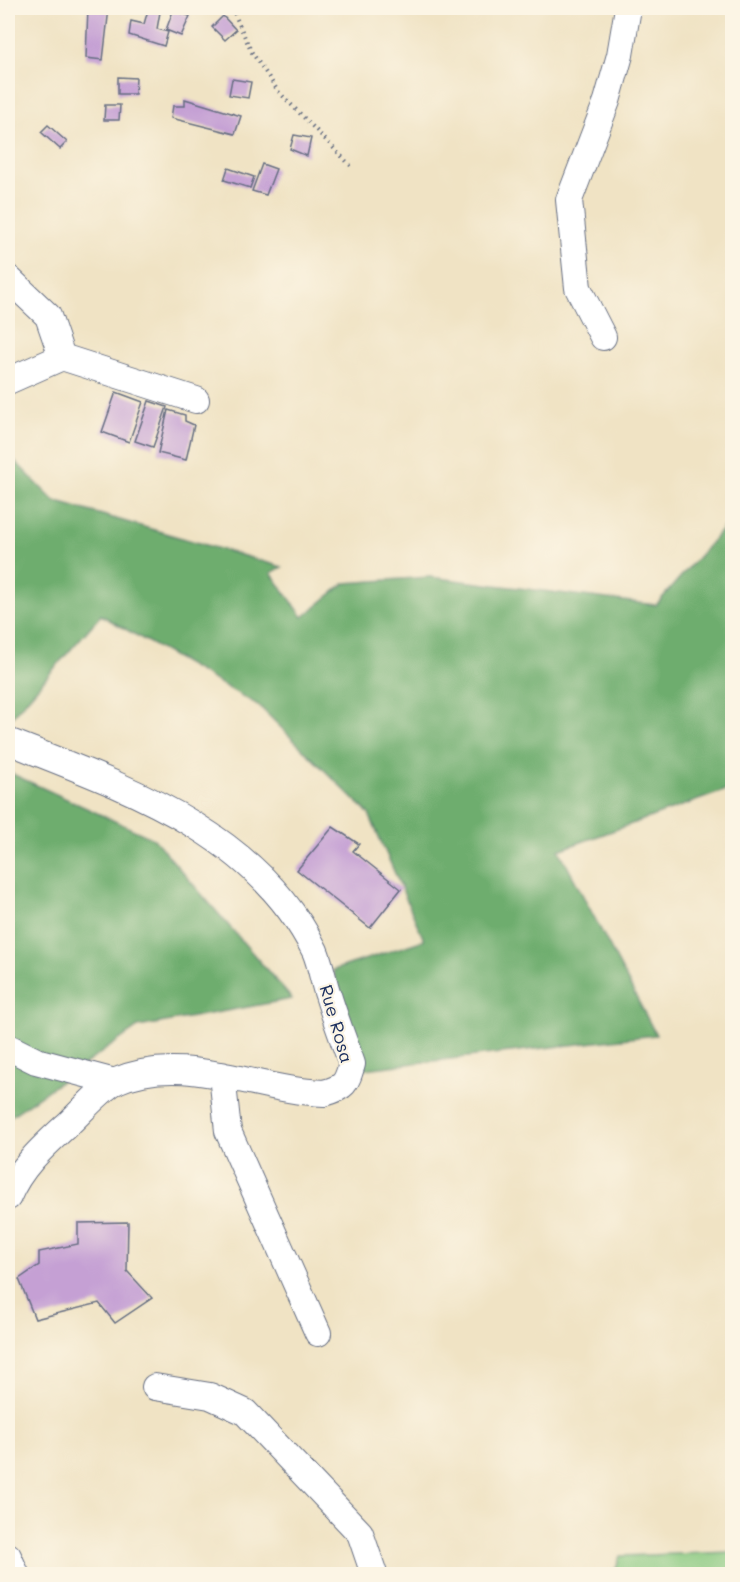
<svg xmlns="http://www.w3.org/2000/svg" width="740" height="1582" font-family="Mali,sans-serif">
<rect width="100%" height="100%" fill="#fcf5e5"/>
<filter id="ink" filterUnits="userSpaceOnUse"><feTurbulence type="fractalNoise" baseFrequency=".0167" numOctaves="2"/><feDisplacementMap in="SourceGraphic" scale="12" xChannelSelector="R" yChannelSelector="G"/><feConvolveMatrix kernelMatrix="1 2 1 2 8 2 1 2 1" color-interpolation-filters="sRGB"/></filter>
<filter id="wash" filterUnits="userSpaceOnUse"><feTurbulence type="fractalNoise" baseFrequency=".008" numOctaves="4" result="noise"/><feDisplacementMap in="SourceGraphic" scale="24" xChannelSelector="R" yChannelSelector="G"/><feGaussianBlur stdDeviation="1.35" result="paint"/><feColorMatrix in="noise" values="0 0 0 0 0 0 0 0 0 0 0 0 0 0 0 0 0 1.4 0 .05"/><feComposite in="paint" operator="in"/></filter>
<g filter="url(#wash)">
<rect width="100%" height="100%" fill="#f0e3c4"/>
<path fill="#89c980" stroke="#527c6f" stroke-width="1.5" d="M732,1552V1574H614L620,1556Z"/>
<path fill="#6ead6e" stroke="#446e66" stroke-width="1.5" d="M8,454L54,501L282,567L271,573L303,617L345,583L430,577L656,605L732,518V788L559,850L656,1035L357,1070L333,970L424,940L369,814L258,705L101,615L8,721Z
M8,772L154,839L292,999L138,1027L8,1118Z"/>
<g id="blocks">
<path fill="#c5a0d4" d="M88,8H109L103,60L86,58Z
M148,10L160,12L157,29L168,32L164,46L129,35L131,21L144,24Z
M173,11L190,16L181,36L166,30Z
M223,16L236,30L225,40L212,27Z
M118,77L136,78L135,94H118Z
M232,79L251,82L248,98L229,95Z
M185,99L241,116L235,134L171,118L173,106H185Z
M105,105H120L119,120H104Z
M8,120L16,125L10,135L8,134Z
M48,125L67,142L60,149L41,132Z
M294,135L311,138L307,156L290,149Z
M262,164L276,169L266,195L252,191Z
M228,168L254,177L250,188L224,180Z
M116,392L143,402L129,442L102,432Z
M149,401L167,407L153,447L135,441Z
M168,410L185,415V421L194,425L186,460L158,453Z
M333,827L359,844L353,851L401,889L370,928L297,870Z
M128,1222L127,1271L152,1298L115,1323L99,1303L35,1319L19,1279L39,1265V1252L78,1244V1223Z"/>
</g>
</g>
<g filter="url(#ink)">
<use href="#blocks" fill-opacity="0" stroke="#666e82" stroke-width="1.5"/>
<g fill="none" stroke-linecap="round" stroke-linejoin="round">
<defs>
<path id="minor" d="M8,278L48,316L62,357
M603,337L578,288L569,200L607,101L620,55L628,8
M8,381L62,357L196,400
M8,741C124,787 256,831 315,951C321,965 323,981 328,995C335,1018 344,1041 352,1064C346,1084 345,1087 324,1093C256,1091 184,1051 116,1081C102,1088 81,1112 68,1124C44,1146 20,1167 8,1197
M8,1047L36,1061L115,1082
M222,1075L228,1131L318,1333
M155,1387L210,1396L245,1412L360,1533L374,1574
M8,1556L16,1574"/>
</defs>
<use href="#minor" stroke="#666e82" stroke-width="28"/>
<path stroke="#666e82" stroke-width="4" stroke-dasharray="1.5 4.5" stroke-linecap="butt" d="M232,8L251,51L278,91L352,167"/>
<use href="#minor" stroke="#fff" stroke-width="26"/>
</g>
</g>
<g text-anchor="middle" stroke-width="4.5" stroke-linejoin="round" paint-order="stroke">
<g font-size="18" fill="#1b2f5e" stroke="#fcf5e5">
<text transform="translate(336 1024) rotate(74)" y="6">Rue Rosa</text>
</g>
</g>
<rect width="740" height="1582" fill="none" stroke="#fcf5e5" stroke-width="30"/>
</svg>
